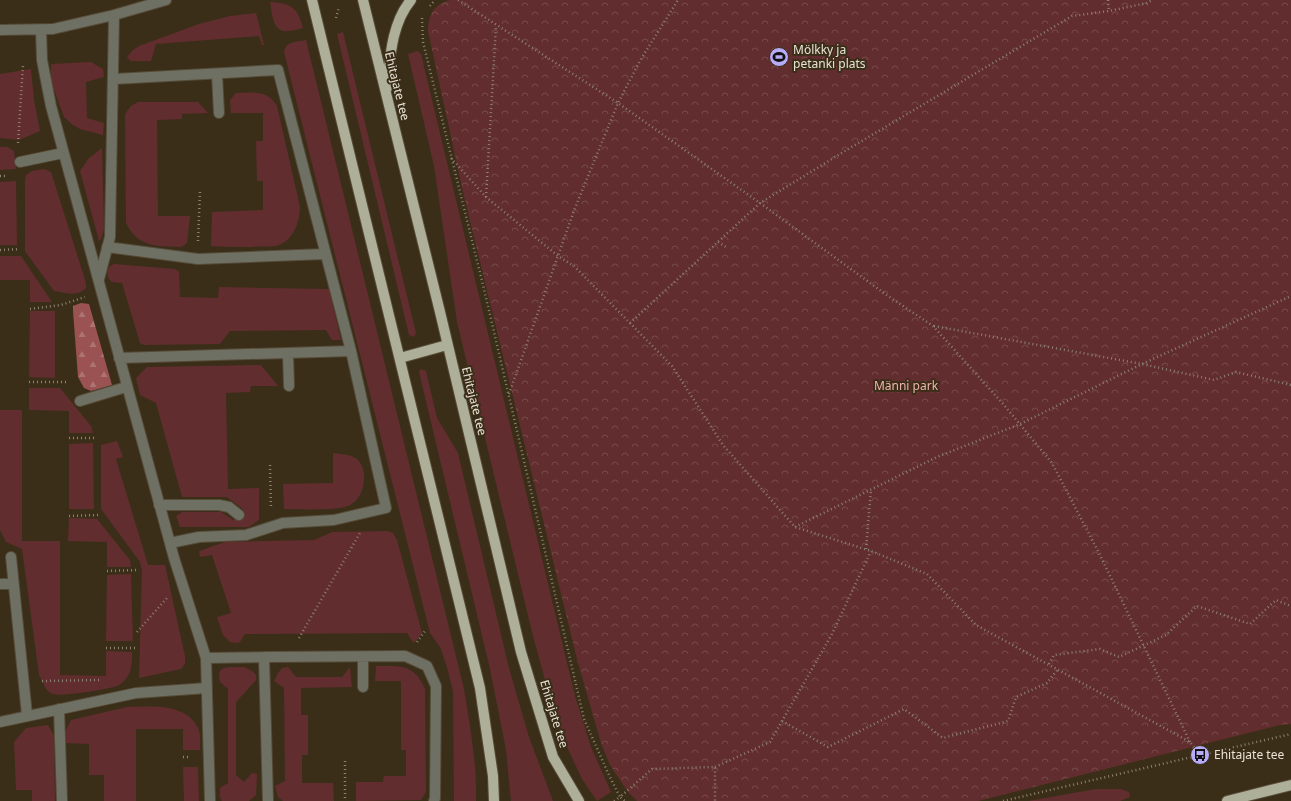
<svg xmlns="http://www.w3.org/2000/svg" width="1291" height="801" font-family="'Noto Sans',sans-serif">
<defs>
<pattern id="forest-firs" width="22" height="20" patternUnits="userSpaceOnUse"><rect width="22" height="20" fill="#9a5252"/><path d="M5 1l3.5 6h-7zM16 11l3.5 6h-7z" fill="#ad7372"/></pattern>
<pattern id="park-crowns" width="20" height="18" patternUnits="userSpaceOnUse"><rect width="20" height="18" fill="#622d2e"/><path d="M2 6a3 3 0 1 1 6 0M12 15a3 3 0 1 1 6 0" fill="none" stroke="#784b4b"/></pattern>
</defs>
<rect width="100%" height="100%" fill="#3a2e19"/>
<path fill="#622d2e" d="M270,2C290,3 298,7 303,28C298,29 290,32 284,31C272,29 272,12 270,2Z
M256,13L264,45H262L259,36L156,44L151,61H131L127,57L133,50L139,46L199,24L230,16Z
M343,32L416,333L414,337L409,335L337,34Z
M306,40L464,689C470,726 477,763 476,801H454L453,692L447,667L440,647L430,633L284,52C286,41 296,42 306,40Z
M417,51L421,54L575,696L591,747L611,792L597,801L582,779L561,734L553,710L532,632L457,322L434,166L408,54Z
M91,62L103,69L104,77L86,82L87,118L104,123L103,135L80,129L73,125L64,117L51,81V64Z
M31,69L34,100L40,131L19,140L0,138V74Z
M236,93C253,93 267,89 277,106L300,207C300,222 293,242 276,246C268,247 259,246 251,247C238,247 224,247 211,246L212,212L263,210V181H257L256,141H263V113H231L230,100Z
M138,102H198L208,113L182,114V119L157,120L158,216H190L187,243L181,247C156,246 139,248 126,223L125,114L131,106Z
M0,147H7L14,151L16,169L0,170Z
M102,148L104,229L101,239L99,241L80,171L89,158Z
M44,169L51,172L86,283V288C77,297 66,293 54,291L25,251V180L26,175L32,171Z
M16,181L17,245H0V182Z
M0,256H21L52,302H30V280H0Z
M114,264L175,269L179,272V275L180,297L218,298L219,287L329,289L341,340H332L326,330L230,331L220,344L144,345L140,343L122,283L112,282L109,279C106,272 107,267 114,264Z
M30,311H55V378L29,377Z
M261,365L278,386H251L250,392L226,393L228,489L259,488V520L249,527H180L176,516L182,512H221L233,520L244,510L227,497H182L156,403L140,395L136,378L147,367Z
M421,369L426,371L437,418L458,453L509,668L529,737L553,801H511L506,750L490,669L419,372Z
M29,388H60L91,426L93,433H69V411L29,410Z
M0,410H22V541H60V675L106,676V651L132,652C132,662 132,673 124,681C123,682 121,684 119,685C112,689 61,697 53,694C45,692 43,681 39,675L22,549L6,542L0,530Z
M117,441L123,457L116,459L148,565H165L185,656V664L181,669L139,678L142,571L140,562L101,509V445Z
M93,443L94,509H69V444Z
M333,453C341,454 353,454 359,461C369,473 364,500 348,506C335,511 299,509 284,509L283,484L333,483Z
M69,518L97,519L130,560L131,567H107V542L68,541Z
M387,531L393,533L397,540L422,633L415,642H413L407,633L245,634L240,642L238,643L230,642L223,635L217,617L231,613L212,555L200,557L199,551L225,542L314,540L332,532Z
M131,574L133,641H106L107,575Z
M376,666C400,666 414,663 425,689L426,792L421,800L356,801V782H383L384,776H406V750H401V681H375Z
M244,667L252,671L256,675V680L236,702V775L244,782L252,773L257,774L256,795L249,801H222L220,797V788L228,783V689L220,682C215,663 231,668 244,667Z
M288,667L296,677H342L350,667L352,687L301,688V715H308V755H302V783H333L334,801H283L278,797L275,786L285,781L284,688L274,681L278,673L282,668Z
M127,707C150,707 185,702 198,728C201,734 200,743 200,750H183V729H136V801H104V775H89V744L65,743V732L71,720Z
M48,725L54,736L55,801H32V790H16L14,742L26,728Z
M183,767H198L199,801H184Z
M1096,789H1121L1129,792L1130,797L1120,801H1028Z"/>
<path fill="url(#forest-firs)" d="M81,303L89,304L112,385L91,391L84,388L78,377L73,311V306Z"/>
<path fill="url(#park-crowns)" d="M450,0H1291V724L1280,725L978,801H637L628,792L610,765L601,743L578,663L463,192L428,31C429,14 433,5 450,0Z"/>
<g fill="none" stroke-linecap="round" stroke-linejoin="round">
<defs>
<path id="minor" d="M0,30L53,29L114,15L166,0
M41,30L42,60L51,106L174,558L206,658L210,801
M217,74L219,113
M114,79L278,70L351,351L386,508L334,520L283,523L246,535L199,537L170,543
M20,162L63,153
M107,247L198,259L325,254
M99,279L110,237L114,15
M288,354L289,386
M119,358L351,351
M80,401L126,387
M159,505H219L229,507L239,515
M11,557L27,715
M0,584H13
M363,657V687
M206,658L264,657
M59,709L62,801
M0,722L136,693L207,688
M268,801L264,657L405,656L427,666L436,686L435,798L434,801"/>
<path id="major" d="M312,0L480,688L493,776L494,801
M363,0L440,312L521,652L553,757L579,801
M387,88C390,59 391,24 411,0
M400,358L447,345
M1227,801L1291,785"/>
</defs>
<use href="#minor" stroke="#564b37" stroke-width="12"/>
<use href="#major" stroke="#564b37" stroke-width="12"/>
<path stroke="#8c8271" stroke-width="2.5" stroke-dasharray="1 3" stroke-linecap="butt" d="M458,0L618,103L760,203L888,296L933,326L1004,405L1052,463L1100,555L1190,742
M1108,0L1109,11
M430,6L435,0
M336,18L339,7
M422,18L423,42L484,289L584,719L608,773L620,797L652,769L715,767V801
M18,143L23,65
M451,158L486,197L558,256L574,266L672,366L723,445L795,527L871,551L927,574L976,625L1190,742L1200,755
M0,176H7
M486,197L496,26
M198,241L200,191
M718,242L726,247
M0,250L20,249
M30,309L61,305L85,297
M630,323L760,203L845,151L1072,16L1109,11L1147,3L1152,0
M934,326L1142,364L1214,380L1236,372L1291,385
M29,382H66
M509,394L575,208L618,103L641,59L678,0
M69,438H97
M270,465L271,508
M69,516L99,515
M795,527L937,457L1020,424L1142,364L1291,296
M866,549L871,490
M107,571L136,570
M137,632L167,598
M299,638L360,533
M417,642L425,631
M106,648H137
M42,681L101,680
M782,721L828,747L904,709L943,738L1008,721L1016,697L1047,683L1058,669
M183,757H191
M345,761V801
M715,767L770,742L832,634L871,551
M614,801L620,797L625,801
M1003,801L1291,734"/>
<use href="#minor" stroke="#6f7064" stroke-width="10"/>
<use href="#major" stroke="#adaf98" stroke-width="10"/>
<path stroke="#8c8271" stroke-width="2.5" stroke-dasharray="1 3" stroke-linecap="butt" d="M1049,664L1054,655L1100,649L1119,657L1166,635L1197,606L1250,624L1276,600L1291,606"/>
</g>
<defs>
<symbol id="stadium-disc" viewBox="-11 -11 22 22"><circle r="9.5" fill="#b7abf7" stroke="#3a2e19"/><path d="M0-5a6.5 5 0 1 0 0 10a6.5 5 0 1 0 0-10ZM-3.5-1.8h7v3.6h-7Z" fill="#111"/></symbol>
<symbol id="bus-disc" viewBox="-11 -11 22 22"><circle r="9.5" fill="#b7abf7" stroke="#3a2e19"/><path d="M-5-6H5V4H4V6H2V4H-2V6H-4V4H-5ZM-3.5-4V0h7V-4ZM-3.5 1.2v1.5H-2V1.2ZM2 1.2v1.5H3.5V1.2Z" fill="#111"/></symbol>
</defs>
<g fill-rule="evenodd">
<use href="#stadium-disc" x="768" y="46" width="22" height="22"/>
<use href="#bus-disc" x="1189" y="744" width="22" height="22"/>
</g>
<g text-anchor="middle" stroke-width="4" stroke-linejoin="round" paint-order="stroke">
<g font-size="12" fill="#e9e2d5" stroke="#3a2e19" text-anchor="start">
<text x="793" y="54">Mölkky ja<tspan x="793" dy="14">petanki plats</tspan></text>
<text x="1214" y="759">Ehitajate tee</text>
</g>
<g font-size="12" fill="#e9e2d5" stroke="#3a2e19">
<text transform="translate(397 86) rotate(76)" y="4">Ehitajate tee</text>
<text transform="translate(474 401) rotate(76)" y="4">Ehitajate tee</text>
<text transform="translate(554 714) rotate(73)" y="4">Ehitajate tee</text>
</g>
<g font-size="12" fill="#f2b1af" stroke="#3a2e19">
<text x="906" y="390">Männi park</text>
</g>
</g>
</svg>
